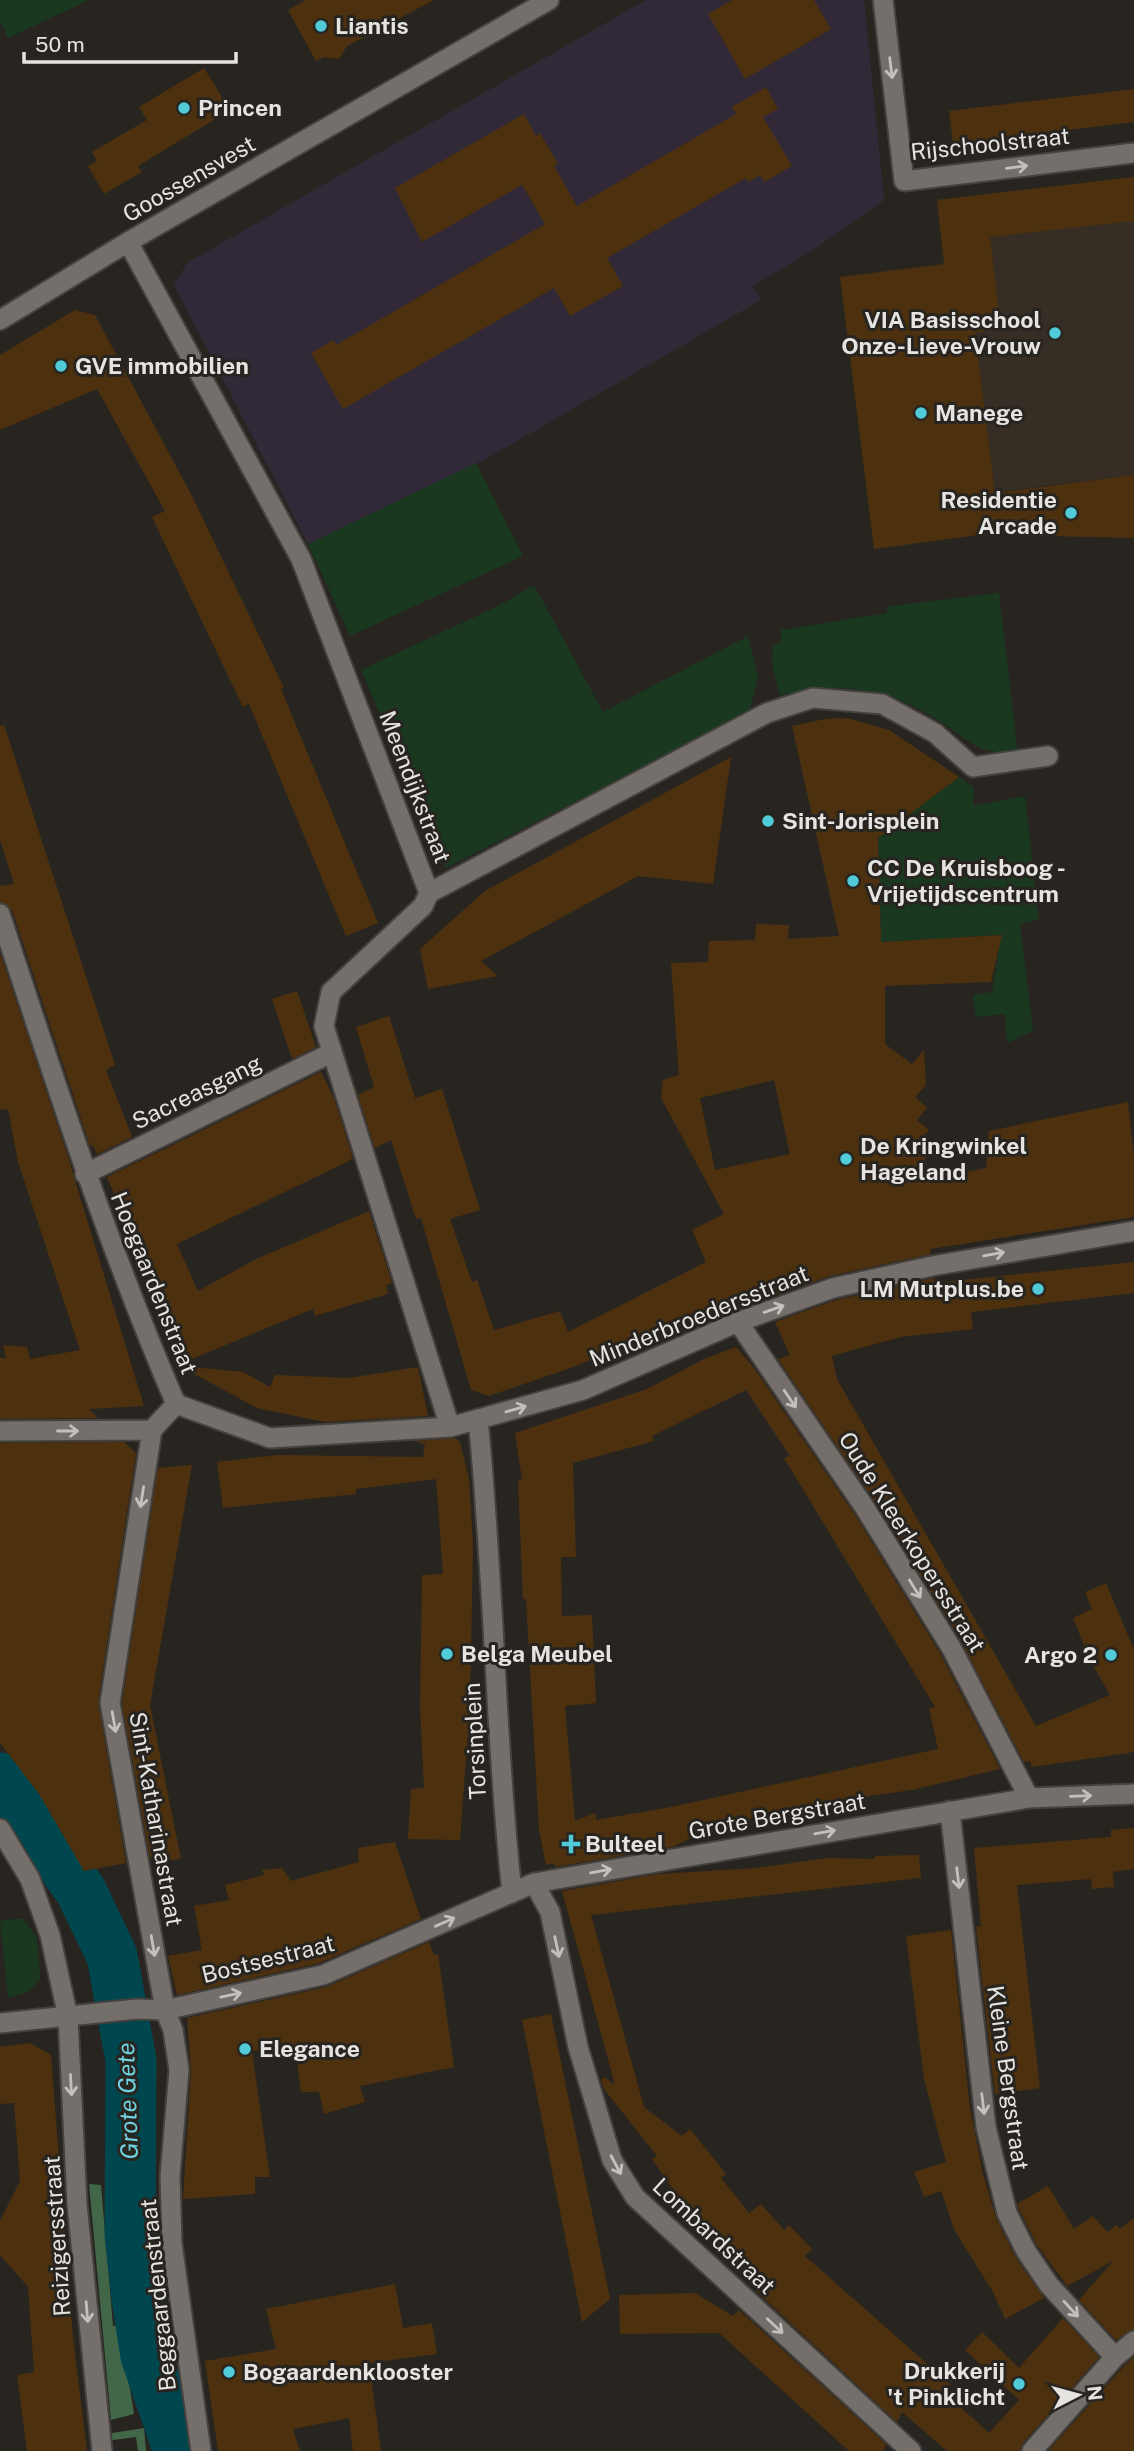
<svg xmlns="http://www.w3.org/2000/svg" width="1134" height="2451" font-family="'Public Sans',sans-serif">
<rect width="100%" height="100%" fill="#282521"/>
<path fill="#312938" d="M646,0H864L884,200L816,248L753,286L761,300L486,459L308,544L174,285L187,263Z"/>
<path fill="#362d25" d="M1134,177V475L995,492L975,333L953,334L937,200Z"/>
<path fill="#1a3720" d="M0,0H89L8,38L0,21Z
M476,463L523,556L350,636L308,544Z
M534,585L603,712L748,636L758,678L749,713L446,868L361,670L498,606Z
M999,593L1018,754C976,753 974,744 941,722C886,687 843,682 780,695L772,665L773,644L781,643V630L887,613V607L898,605Z
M959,777L974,787L973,806L1025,796L1039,919L1020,924L1033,1031L1007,1043L1005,1014L976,1017L973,995L992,992L1001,935L881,942L878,838Z
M14,1919H23L37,1937L40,1978L29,1992L8,1998L0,1921Z"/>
<path fill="#416648" d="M89,2184L101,2185L113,2326L120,2325L134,2414L111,2420Z
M144,2428L146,2451H138L136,2437L106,2441V2434Z"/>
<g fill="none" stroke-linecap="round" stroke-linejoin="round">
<path stroke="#00464f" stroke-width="51" d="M0,1778L81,1891L112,1956L131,2060L130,2234L137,2299L146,2356L179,2451"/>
</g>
<path fill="#4d310e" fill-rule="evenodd" d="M306,0H434L347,46L339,59L324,57L316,61L288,10Z
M732,0H814L831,29L745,79L708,14Z
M204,68L230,110L138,166L142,172L104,194L88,166L97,161L92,152L147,120L139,107Z
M766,87L778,109L763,117L792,166L764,182L760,175L748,182L746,178L607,258L623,286L570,316L554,288L343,409L311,353L334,340L336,345L545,224L522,185L422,242L395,188L524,114L536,136L540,133L558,164L554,166L577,206L736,114L732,107Z
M1134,89V122L953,144L949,111Z
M1134,177V221L990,237L1001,330L975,332L995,493L1134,475V538L1008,535V531L874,549L840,277L944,264L937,200Z
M75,310L95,315L193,498L284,688L281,689L378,923L346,936L249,704L243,707L152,517L165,511L97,389L0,430V355Z
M847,718L889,730L959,777L878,838L881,942L1002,935L991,982L885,986V1044L912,1064L924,1050L926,1085L915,1097L927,1108L917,1120L929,1130L917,1143L928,1153L913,1183L986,1168L989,1131L1128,1102L1134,1157V1217L930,1249L931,1254L830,1276L765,1299L759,1286L686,1321L687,1325L635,1340L579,1365L489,1396L471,1390L421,1218L416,1219L391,1140L375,1148L358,1095L374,1087L356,1027L389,1016L415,1098L442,1089L480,1210L450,1219L472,1282L477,1280L494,1330L560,1311L568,1332L706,1262L692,1230L724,1214L661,1098L663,1080L679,1075L671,963L708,962L709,941L755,940L756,924L789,925L788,939L839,936L792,726L825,719ZM774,1080L790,1154L715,1170L700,1098Z
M4,725L115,1065L106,1070L132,1137L97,1154L93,1145L90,1146L12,910L0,902V886L14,884L0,840V726Z
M731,757L713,884L638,876L481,961L498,976L428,989L420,949L485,891Z
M0,953L67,1154L144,1406L89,1409L98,1418L0,1419V1358H6L3,1345L27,1347L30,1359L80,1350L18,1162L8,1109L0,1110Z
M297,991L316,1047L292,1059L272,999Z
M321,1072L334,1098L353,1159L177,1244L198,1291L256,1259L369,1211L392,1283L386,1285L388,1294L315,1316L313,1309L187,1361L107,1177Z
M1134,1262V1293L971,1312L973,1329L901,1337L832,1356L837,1379L1036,1726L1110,1695L1090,1660L1073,1618L1092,1609L1085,1592L1106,1583L1134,1650V1752L1032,1767L1030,1761L1024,1762L962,1643L875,1502L778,1359L790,1355L775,1322L836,1300L934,1278L935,1283Z
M736,1347L754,1368L855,1515L941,1655L1000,1769L912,1790L827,1802L718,1825L672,1847L555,1867L554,1863L546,1865L539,1829L526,1599H523L518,1480L522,1479L515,1433L647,1389L704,1359ZM746,1390L790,1456L784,1458L935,1707L929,1708L938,1749L671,1807L596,1820L595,1813L575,1821L565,1706L596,1703L592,1615L562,1616L561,1557H576L573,1463L654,1441L652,1436Z
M180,1366L243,1372L270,1387L275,1375L349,1378L418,1367L428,1416L325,1422L257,1408Z
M455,1438L460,1442L469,1479L473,1544L470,1705L460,1840L408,1839L411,1789L424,1788L420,1707L422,1575L443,1574L436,1479L356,1489V1494L223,1508L217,1462L279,1455L423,1457L425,1444L414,1441Z
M124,1442L136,1453L98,1702L126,1863L84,1871L39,1794L0,1743V1443Z
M192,1465L150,1705L181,1859L159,1861V1857L150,1858L122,1703L158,1468Z
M1134,1828V1869L1113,1872L1114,1887L1092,1889L1091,1879L1017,1885L1040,2088L995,2094L976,1927L981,1926L974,1848L1111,1837V1830Z
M395,1842L421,1919L319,1963L177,1995L168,1956L202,1950L194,1906L229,1900L225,1885L264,1875L262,1870L282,1868L291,1881L359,1862L358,1848Z
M919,1855L921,1878L591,1915L644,2107L682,2136L690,2129L726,2174L721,2178L749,2213L761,2204L784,2230L789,2225L812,2249L805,2256L951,2385L944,2392L989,2433L1019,2400L965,2350L982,2332L1019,2368L1063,2318L1099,2357L1023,2443L1020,2451H947L902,2412L897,2422L756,2291H764L730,2261L667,2181L652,2159L657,2156L604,2089L601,2081L604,2077L615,2085L562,1891L658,1874L757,1868L828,1858L875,1859V1856Z
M951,1930L970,2108L983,2174L996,2218L1016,2258L1044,2298L1005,2319L993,2292L955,2231L941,2191L924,2197L914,2172L946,2162L924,2079L906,1936Z
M429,1942L434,1955L438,1954L454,2067L360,2086L365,2102L324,2114L319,2092H301L295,2045L252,2051L270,2177H255V2194L183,2199L191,2071L187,2018L326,1987Z
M551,2014L610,2299L582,2322L522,2020Z
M30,2043L51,2055L73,2338L87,2451H27L17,2375L34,2372L28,2287L0,2255V2221L20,2181L14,2103L0,2104V2047Z
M1048,2186L1074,2229L1093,2216L1107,2232L1117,2225L1120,2229L1134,2218V2329L1116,2340L1079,2300L1113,2261L1067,2286L1037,2245L1019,2209L1017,2204Z
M395,2284L403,2328L432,2323L437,2354L369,2363L381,2451H353L349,2418L293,2429L300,2451H218L205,2361L276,2349L266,2309Z
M695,2293L733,2316L739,2310L886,2444L883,2451H849L719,2333L620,2334L619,2295Z
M1134,2357V2451H1048L1124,2366Z"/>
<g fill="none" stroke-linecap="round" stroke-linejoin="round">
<defs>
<path id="pedestrian" d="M429,893L767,713L813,698L882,704L935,733L973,767L1048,756
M85,1174L331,1053"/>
<path id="minor" d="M883,0L904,181L1134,153
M128,242L301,559L429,893L423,906L331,992L324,1026L450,1427
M0,914C54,1079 107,1244 176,1404L270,1438L450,1427L583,1390L738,1322L833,1288L932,1266L1134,1231
M738,1322L865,1508L952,1649L1029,1798
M478,1419C494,1577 495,1735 512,1893
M152,1430L110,1703L165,2010L173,2030L179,2070L170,2176L172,2243L201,2451
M0,1431L152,1430L176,1404
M950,1811L986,2127L1007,2213L1026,2251L1049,2285L1115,2357
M0,1829L30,1879L50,1935L68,2017L77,2204L102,2451
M534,1883L550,1912L578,2047L612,2160L635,2197L911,2451
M0,2023L137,2009L165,2010L323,1975L534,1883L1029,1798L1134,1794
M1032,2451L1115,2357L1134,2341"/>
<path id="tertiary" d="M0,320L128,242L549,0"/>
</defs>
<use href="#pedestrian" stroke="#44413e" stroke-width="23"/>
<use href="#minor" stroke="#44413e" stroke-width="23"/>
<use href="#tertiary" stroke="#44413e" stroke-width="23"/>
<use href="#pedestrian" stroke="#746f6a" stroke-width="19"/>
<use href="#minor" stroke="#746f6a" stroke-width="19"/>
<use href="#tertiary" stroke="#746f6a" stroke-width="19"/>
</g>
<defs><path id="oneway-shaft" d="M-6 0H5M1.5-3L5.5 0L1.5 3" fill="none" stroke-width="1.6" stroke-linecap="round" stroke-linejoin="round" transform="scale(1.75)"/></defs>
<g stroke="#c4c1bd">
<use href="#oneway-shaft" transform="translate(891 68) rotate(83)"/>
<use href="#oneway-shaft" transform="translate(1017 167) rotate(-7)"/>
<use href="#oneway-shaft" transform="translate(994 1254) rotate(-10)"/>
<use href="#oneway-shaft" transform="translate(774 1309) rotate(-19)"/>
<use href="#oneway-shaft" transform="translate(790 1399) rotate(56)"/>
<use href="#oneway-shaft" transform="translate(516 1409) rotate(-16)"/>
<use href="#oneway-shaft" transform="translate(68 1431)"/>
<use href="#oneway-shaft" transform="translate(142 1497) rotate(99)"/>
<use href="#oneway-shaft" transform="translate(915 1589) rotate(58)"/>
<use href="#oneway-shaft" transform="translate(114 1722) rotate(80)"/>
<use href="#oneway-shaft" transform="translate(1081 1796) rotate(-2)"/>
<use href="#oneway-shaft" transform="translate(825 1832) rotate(-10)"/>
<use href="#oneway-shaft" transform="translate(601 1871) rotate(-10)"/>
<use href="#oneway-shaft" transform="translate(958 1878) rotate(83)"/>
<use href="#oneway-shaft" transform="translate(445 1922) rotate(-24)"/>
<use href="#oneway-shaft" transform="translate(153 1946) rotate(80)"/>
<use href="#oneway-shaft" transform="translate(557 1947) rotate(78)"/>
<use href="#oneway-shaft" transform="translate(231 1995) rotate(-12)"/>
<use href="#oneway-shaft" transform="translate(71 2085) rotate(87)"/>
<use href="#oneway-shaft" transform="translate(983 2104) rotate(83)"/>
<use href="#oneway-shaft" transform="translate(616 2165) rotate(62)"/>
<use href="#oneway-shaft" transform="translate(1071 2309) rotate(47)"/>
<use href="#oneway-shaft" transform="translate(87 2312) rotate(85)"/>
<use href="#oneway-shaft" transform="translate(775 2326) rotate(43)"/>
</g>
<g fill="#52cbd8" stroke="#282521" stroke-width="2.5">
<circle cx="321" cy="26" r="7"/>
<circle cx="184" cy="108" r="7"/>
<circle cx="1055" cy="333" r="7"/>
<circle cx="61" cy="366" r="7"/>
<circle cx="921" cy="413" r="7"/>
<circle cx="1071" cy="513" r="7"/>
<circle cx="768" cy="821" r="7"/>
<circle cx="853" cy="881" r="7"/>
<circle cx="846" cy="1159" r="7"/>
<circle cx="1038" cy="1289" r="7"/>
<circle cx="447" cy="1654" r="7"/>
<circle cx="1111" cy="1655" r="7"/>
<path d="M567.5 1833.5h7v7h7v7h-7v7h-7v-7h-7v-7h7z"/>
<circle cx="245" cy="2049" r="7"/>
<circle cx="229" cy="2372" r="7"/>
<circle cx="1019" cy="2384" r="7"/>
</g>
<g text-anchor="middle" stroke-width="6" stroke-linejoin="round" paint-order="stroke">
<g font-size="23" font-weight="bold" fill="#e6e4e1" stroke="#282521" text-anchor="start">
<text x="335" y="34">Liantis</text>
<text x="198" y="116">Princen</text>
<text x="1041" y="328" text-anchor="end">VIA Basisschool<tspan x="1041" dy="26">Onze-Lieve-Vrouw</tspan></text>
<text x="75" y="374">GVE immobilien</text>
<text x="935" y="421">Manege</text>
<text x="1057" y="508" text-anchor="end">Residentie<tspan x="1057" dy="26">Arcade</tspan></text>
<text x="782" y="829">Sint-Jorisplein</text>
<text x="867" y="876">CC De Kruisboog -<tspan x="867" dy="26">Vrijetijdscentrum</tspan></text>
<text x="860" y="1154">De Kringwinkel<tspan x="860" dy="26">Hageland</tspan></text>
<text x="1024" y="1297" text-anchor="end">LM Mutplus.be</text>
<text x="461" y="1662">Belga Meubel</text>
<text x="1097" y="1663" text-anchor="end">Argo 2</text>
<text x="585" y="1852">Bulteel</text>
<text x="259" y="2057">Elegance</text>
<text x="1005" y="2379" text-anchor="end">Drukkerij<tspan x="1005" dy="26">'t Pinklicht</tspan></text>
<text x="243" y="2380">Bogaardenklooster</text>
</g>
<g font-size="23" fill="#e6e4e1" stroke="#282521">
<text transform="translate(990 144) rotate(-6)" y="8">Rijschoolstraat</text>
<text transform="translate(189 179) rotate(-30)" y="8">Goossensvest</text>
<text transform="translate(415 787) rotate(69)" y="8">Meendijkstraat</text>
<text transform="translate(197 1092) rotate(-26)" y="8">Sacreasgang</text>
<text transform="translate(154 1283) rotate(68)" y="8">Hoegaardenstraat</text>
<text transform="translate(699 1316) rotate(-22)" y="8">Minderbroedersstraat</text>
<text transform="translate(912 1542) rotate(58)" y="8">Oude Kleerkopersstraat</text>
<text transform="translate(475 1741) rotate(-93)" y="8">Torsinplein</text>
<text transform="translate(777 1816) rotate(-10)" y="8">Grote Bergstraat</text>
<text transform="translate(156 1819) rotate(80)" y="8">Sint-Katharinastraat</text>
<text transform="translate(268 1959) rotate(-14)" y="8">Bostsestraat</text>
<text transform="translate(1008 2078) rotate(82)" y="8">Kleine Bergstraat</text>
<text transform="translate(57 2236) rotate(-94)" y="8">Reizigersstraat</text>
<text transform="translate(714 2236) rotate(43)" y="8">Lombardstraat</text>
<text transform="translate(158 2295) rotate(-96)" y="8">Beggaardenstraat</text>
</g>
<g font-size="24" font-style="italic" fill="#6fd0de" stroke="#282521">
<text transform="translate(128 2101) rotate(-92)" y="8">Grote Gete</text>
</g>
</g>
<g transform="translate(1078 2395) rotate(84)" stroke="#282521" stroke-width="5" paint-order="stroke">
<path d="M0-5L12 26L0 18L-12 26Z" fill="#e6e4e1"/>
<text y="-10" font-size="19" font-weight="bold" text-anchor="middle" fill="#e6e4e1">N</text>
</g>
<path d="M24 52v10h212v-10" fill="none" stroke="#e6e4e1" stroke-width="3.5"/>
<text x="35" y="52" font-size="21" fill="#e6e4e1" stroke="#282521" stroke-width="5" paint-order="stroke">50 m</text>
</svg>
